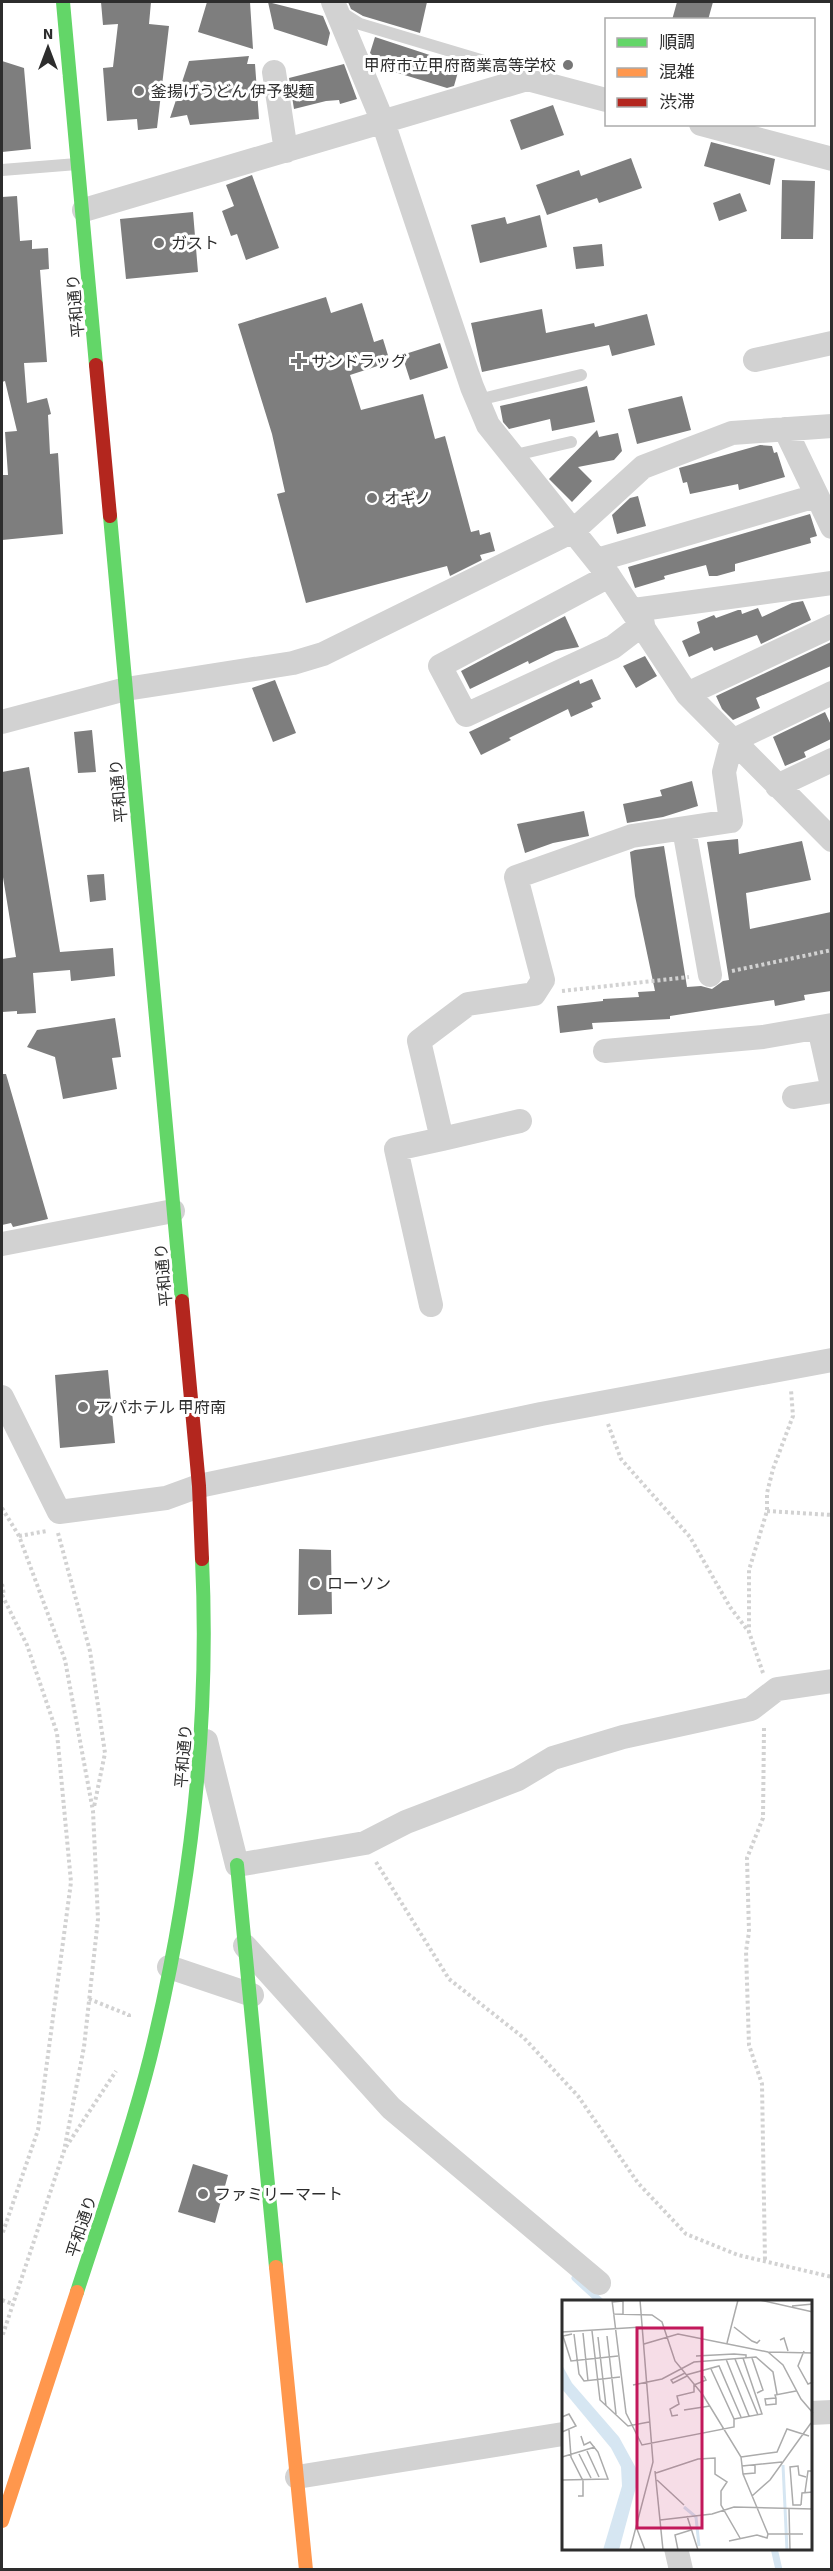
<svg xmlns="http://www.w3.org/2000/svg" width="833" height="2571" font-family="'Source Sans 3','Noto Sans JP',sans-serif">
<rect width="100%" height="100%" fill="#fff"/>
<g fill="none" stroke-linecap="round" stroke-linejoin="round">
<path stroke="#d6e6f2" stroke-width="7" d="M575,2278L600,2301
M774,2548L779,2570"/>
</g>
<path fill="#7e7e7e" d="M101,2H151L149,24L169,26L157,128L138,130L137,119L107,121L103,68L113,67L118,24L103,25Z
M207,2H250L253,49L198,32Z
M268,2L323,16L330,33L327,46L274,29Z
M348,2H427L420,33L363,16L351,9Z
M677,2H713L708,20H672Z
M375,37L460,65L454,86L447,88L375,66L372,57H374L370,53Z
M249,56L247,64H255L259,119L190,125L187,115L170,118L189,61Z
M2,61L24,68L31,149L2,152Z
M344,64L357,99L340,104L339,100L326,101L294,109L289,78Z
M553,105L564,135L521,150L510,120Z
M711,142L775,159L770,185L704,166Z
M631,158L642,188L599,203L597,198L547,215L536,185L579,170L581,176Z
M252,175L279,248L246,260L237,234L231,236L222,211L234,206L226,185Z
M782,180L815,181L813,239H781Z
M740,193L747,211L719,221L713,203Z
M17,196L20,241L32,240V249L48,248L49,269L40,270L47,362L24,363L27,403L47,398L51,414L48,415L50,454L58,453L63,534L2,540V475H8L5,432L17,431L5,381L2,382V197Z
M193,212L198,272L126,279L120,219Z
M540,215L547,247L480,263L471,225L505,217L507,224Z
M602,244L604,266L576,269L573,247Z
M326,297L331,313L362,303L374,342L383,339L390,362L350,375L361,410L423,394L435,439L445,436L471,532L479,530L480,535L490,532L495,551L480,555L482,560L450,576L447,566L306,603L277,494L285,492L272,434L238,324Z
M542,309L546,333L594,323L595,327L647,314L655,345L612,356L609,345L482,372L471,323Z
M440,343L448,368L410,380L402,355Z
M587,386L595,422L552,431L550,419L509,429L503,422L500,406Z
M682,396L691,430L637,444L628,409Z
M597,430L599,437L618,433L622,451L614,460L578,467L592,481L572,502L549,479Z
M760,445L772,446L774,453L777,452L785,477L739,490L738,484L690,494L687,482L683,483L679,468Z
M638,496L646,526L617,534L612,515L630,498Z
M810,514L817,536L810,538L811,543L735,564V571L717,576H709L706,565L664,576L665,579L635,588L628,567Z
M803,601L811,620L761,644L757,635L714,651L712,647L689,657L682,641L700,633L697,622L714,615L716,618L738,610H741L742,614L758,608L762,617L792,603Z
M565,616L579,647L556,651L529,664L528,661L470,689L461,671Z
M831,642V666L756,698L760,708L733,720L722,709L716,696Z
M645,656L657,676L636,688L623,666Z
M592,679L601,699L591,703L593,707L571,717L568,709L509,738L511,740L481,755L469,732L579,680L580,684Z
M275,680L296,733L273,742L252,688Z
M825,712L831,725V739L804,752L806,757L785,766L773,737Z
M92,730L96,772L78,773L74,732Z
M29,767L60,952L113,948L115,976L71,981L70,970L33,973L36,1013L17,1014V1011L2,1012V959L16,957L2,871V772Z
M692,781L698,806L663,817L627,823L623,804L662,796L660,790Z
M584,811L589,836L553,843L525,853L517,824Z
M738,839L739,854L802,841L811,880L746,893L750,929L831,912V991L804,995L805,1000L775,1006L774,1000L670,1016V1019L592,1023L593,1029L560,1033L557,1006L603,1001V999L639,997L638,992L655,991L635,896L630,852L635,850L664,846L687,987L701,986L712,989L723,981L729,980L707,842Z
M104,874L106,900L90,902L87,875Z
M115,1018L121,1057L112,1058L117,1089L63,1099L55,1057L27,1047L37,1030Z
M2,1074H6L48,1219L13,1227L11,1223L2,1225Z
M108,1370L115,1443L60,1448L55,1375Z
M299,1549L331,1550L332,1614L298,1615Z
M193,2164L228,2175L215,2223L178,2212Z"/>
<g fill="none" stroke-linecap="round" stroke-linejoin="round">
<path stroke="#d2d2d2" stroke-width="4" stroke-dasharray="3 3" stroke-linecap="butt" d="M732,971L832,950
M562,991L689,977
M608,1424L621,1459L690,1537L730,1607L749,1632
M2,1508L19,1536L65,1660L93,1811L98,1919L84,2047L64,2151L2,2337
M767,1511L832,1515
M58,1533L90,1651L105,1753L94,1807
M19,1536L47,1531
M2,1584L4,1595
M2,1595L27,1645L57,1733L71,1882L38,2130L2,2235
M763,1673L749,1632V1570L767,1511V1493L773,1469L793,1416L791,1390
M764,1728L763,1818L747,1858L749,1932L746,1951L749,2045L762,2084L765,2261
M376,1862L449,1979L524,2038L578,2096L638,2183L686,2234L738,2255L832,2277
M89,1999L129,2015V2018
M66,2147L116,2071
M2,2300L13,2304"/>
<path stroke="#d2d2d2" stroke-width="12" d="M341,12L360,24L514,70L526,78
M2,170L77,164
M478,400L581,375
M511,456L571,442"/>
<path stroke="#d2d2d2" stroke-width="24" d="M333,2L383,122L472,387L488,425L609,576L687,694L832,840
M274,72L286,151
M701,124L832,159
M84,210L527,79L606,100
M755,360L832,343
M785,429L832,527
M597,560L816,496
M609,576L440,666L466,715L613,647L643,624
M634,610L832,583
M687,694L832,626
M2,722L126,689L293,663L323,654L573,531L643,467L732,433L832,426
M777,786L832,760
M684,829L710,975
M819,1028L832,1086
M605,1051L763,1037L832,1025
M794,1097L832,1091
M520,1121L442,1139L419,1041L468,1004L534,994L543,980L516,877L632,836L731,821L724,772L732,741L832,693
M2,1244L173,1211
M431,1305L396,1149L442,1139
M2,1397L59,1512L166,1498L199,1486L541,1414L832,1360
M206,1741L237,1865L365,1843L406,1822L518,1779L553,1758L623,1737L751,1709L777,1689L832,1681
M245,1946L391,2108L599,2283
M169,1967L252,1995
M810,2413L832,2412
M297,2477L563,2434
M676,2548L681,2570"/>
<path stroke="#63d668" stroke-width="14" d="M63,2L96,365
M110,516L182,1301
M237,1865L276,2267
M77,2292C102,2214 130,2137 150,2058C190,1896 210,1726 202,1559"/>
<path stroke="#ff974d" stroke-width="14" d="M276,2267L306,2570
M2,2521L77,2292"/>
<path stroke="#b3261e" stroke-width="14" d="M96,365L110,516
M182,1301L199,1486L202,1559"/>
</g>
<g fill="#767676" stroke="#fff" stroke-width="2">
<circle cx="568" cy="65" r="6"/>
<circle cx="139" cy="91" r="6"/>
<circle cx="159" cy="243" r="6"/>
<path d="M296 352h6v6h6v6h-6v6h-6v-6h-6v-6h6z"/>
<circle cx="372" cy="498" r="6"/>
<circle cx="83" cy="1407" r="6"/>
<circle cx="315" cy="1583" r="6"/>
<circle cx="203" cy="2194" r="6"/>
</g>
<g text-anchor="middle" stroke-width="6" stroke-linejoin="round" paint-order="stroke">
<g font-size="16" fill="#2d2d2d" stroke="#fff" text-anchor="start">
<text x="556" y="71" text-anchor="end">甲府市立甲府商業高等学校</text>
<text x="151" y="97">釜揚げうどん 伊予製麺</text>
<text x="171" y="249">ガスト</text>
<text x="311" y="367">サンドラッグ</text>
<text x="384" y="504">オギノ</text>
<text x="95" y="1413">アパホテル 甲府南</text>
<text x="327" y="1589">ローソン</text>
<text x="215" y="2200">ファミリーマート</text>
</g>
<g font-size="16" fill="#2d2d2d" stroke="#fff">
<text transform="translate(75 306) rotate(-95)" y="6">平和通り</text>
<text transform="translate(118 791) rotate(-95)" y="6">平和通り</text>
<text transform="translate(163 1275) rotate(-95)" y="6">平和通り</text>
<text transform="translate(183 1756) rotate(-85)" y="6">平和通り</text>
<text transform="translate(81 2226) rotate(-72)" y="6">平和通り</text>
</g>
</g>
<g transform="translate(562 2300)">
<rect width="250" height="250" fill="#fff"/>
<path d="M0,65L10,83L57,137L74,168V187L57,250H41L60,186L59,167L49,148L0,89Z" fill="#d6e6f2"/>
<path fill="none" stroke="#d6e6f2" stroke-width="3" d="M221,165L225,250M122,207L134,217L137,246"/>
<path fill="none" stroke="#ababab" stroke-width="1.5" d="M50,0L64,113L80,145L172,127V119L149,69M198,0L251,12M50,2L61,1V15M230,6L251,4M51,14L90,15L100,22L113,61L141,95L179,157L181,174L206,234H241M172,27L190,41L195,43L198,40M30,31L38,100L66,126L87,122M0,32L80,27M21,33L26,81M10,34L1,36L9,61L56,56M12,34L17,74L22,81L58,77M45,36L54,114M36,37L44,106M218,40L222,38L226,51M165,43L176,0M82,44L116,34L206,52L251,53M242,51L236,66L246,84L251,82M206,52L221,65L239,99L251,113M134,56L172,54L184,55V58M190,58L201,90L195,93M164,59L187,116M173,59L196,115M123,73L109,80L111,83L125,76M124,75L157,66L179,117M71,85L100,79L132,62L194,57L211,72L215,94M214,98L203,99L204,105L214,104V98L213,95L234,91M122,110L148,106M116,115L110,116L108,109L117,104L115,96L132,92V85L144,80L142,76M172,119L200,114L181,58M7,130L9,157L21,181V196H16M0,132L14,126L7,114L0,117M25,151L37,177M17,154L29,178M0,157L33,147M179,157L215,152L225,129L247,136M180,166L220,162M93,171L101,250M94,173L136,159L153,158V174L165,182L159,191V205L178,238M181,174L193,173V165M0,180L46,179L36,152L28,142L22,145L19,136M95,180L122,205M243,192L246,171H251M190,196L208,180L249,123M239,205H231L228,167L236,166L237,175L244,177M239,205L240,193L251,192M227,209L228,250M125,216L136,250M0,220V250M98,220L150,214L172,207L251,209M75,229L83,250M167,241L195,235L205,238L206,234M68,250L91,162L78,0M116,250L113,235L129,230"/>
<path fill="#c2185b" fill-opacity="0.15" stroke="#c2185b" stroke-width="3" d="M75,28H140V228H75Z"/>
<rect width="250" height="250" fill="none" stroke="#2d2d2d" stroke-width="3"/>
</g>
<rect width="833" height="2571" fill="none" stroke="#2d2d2d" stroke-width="6"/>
<rect x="605" y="18" width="210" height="108" fill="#ffffff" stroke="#ababab" stroke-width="1.5"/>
<rect x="617" y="38" width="30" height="9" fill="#63d668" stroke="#ababab" stroke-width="1.5"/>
<text x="659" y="48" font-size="18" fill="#2d2d2d">順調</text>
<rect x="617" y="68" width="30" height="9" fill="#ff974d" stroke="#ababab" stroke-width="1.5"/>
<text x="659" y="78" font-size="18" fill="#2d2d2d">混雑</text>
<rect x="617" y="98" width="30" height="9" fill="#b3261e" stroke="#ababab" stroke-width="1.5"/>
<text x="659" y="108" font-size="18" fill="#2d2d2d">渋滞</text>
<g transform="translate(48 48)" stroke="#ffffff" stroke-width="4.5" paint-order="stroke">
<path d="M0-4.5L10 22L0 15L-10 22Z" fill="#2d2d2d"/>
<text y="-9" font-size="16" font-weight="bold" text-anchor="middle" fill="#2d2d2d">N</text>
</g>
</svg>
